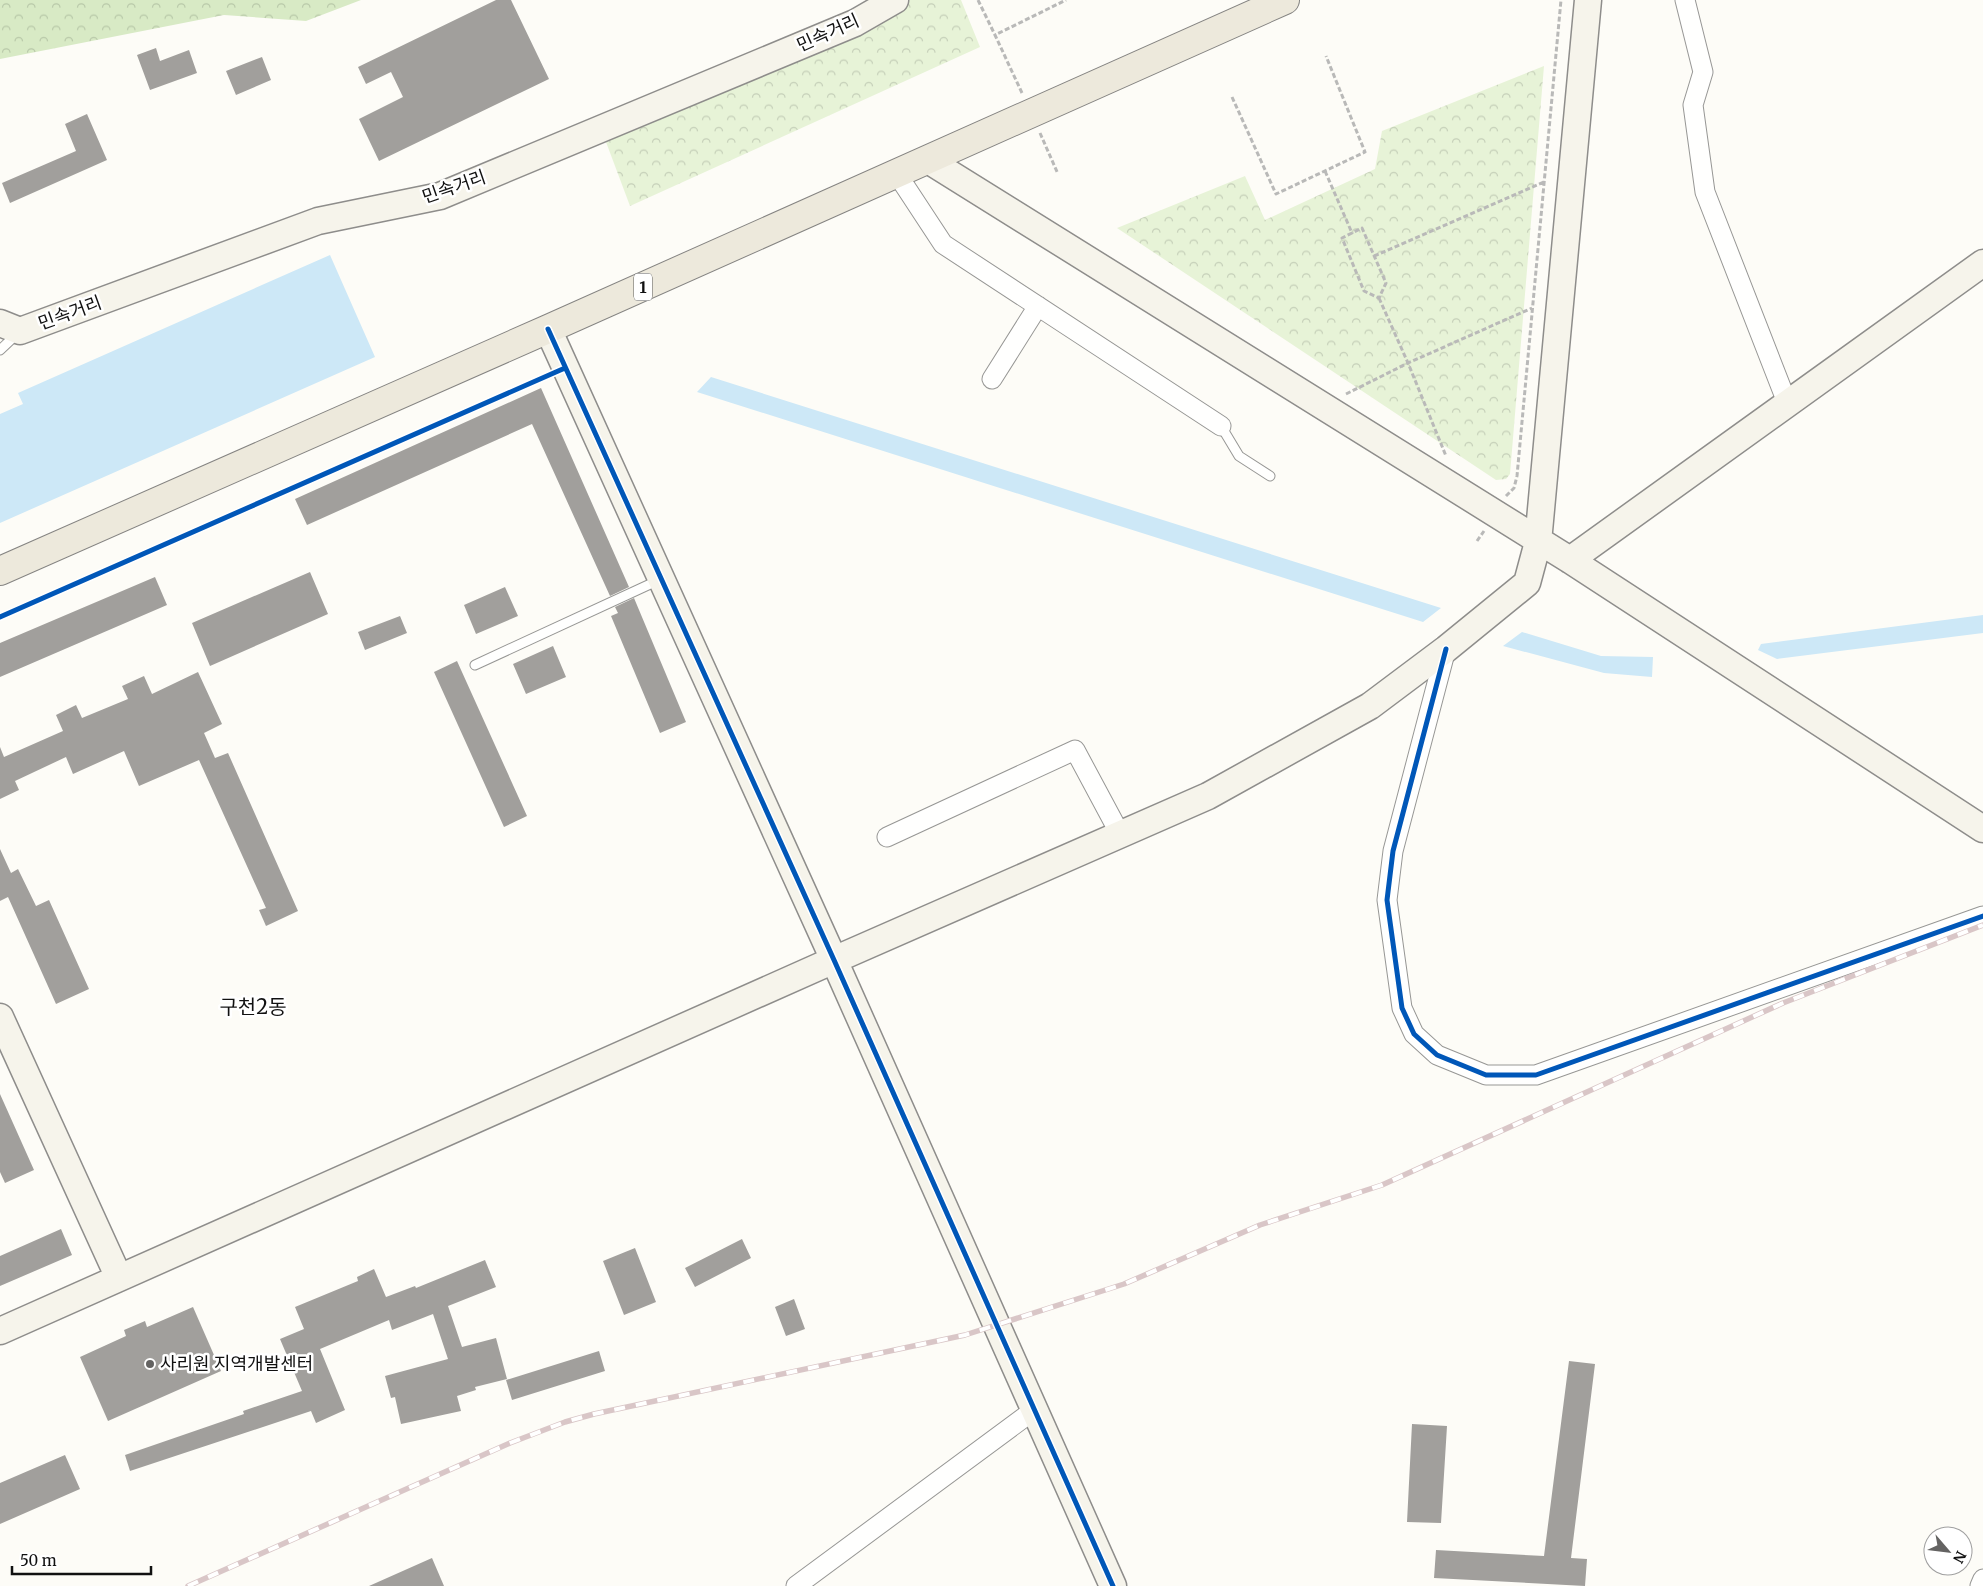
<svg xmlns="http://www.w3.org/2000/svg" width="1983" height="1586" font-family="Merriweather,'Noto Sans KR',serif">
<defs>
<pattern id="forest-crowns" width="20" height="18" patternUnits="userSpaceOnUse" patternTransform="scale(1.25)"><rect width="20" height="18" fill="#d8eac5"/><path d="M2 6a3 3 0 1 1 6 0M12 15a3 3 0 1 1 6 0" fill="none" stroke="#b8c8a8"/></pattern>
<pattern id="park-crowns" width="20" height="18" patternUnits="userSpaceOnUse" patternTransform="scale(1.25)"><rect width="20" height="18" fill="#e7f3d7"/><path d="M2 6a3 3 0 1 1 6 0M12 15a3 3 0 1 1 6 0" fill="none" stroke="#c5cfb8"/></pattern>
</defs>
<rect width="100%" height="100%" fill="#fdfcf7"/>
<path fill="url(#forest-crowns)" d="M0,0H361L306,21L224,15L0,59Z"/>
<path fill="url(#park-crowns)" d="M910,0H961L980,47L630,206L606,142L849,34Z
M1544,66L1510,474L1506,479L1496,480L1117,228L1245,176L1265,220L1375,169L1382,131Z"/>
<path fill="#cde8f7" d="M330,255L375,357L0,523V414L23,404L18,393Z
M711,377L1441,608L1423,622L697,392Z
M1983,615V633L1777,659L1758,650L1761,644Z
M1522,632L1601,656L1653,657L1652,677L1604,673L1503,646Z"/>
<path fill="#a19f9c" d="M496,0H511L549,79L379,161L359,119L403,97L391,72L366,84L358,67Z
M156,48L160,61L189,50L197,73L150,90L137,55Z
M262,57L271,80L236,95L226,71Z
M87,114L107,160L10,203L2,183L76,151L65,124Z
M541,388L629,587L610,596L532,424L307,525L295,499Z
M310,572L328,614L210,666L192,623Z
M155,577L167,605L0,677V643Z
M505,587L518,616L476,634L464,605Z
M634,598L686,722L660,733L611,616L618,613L615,607Z
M400,616L407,633L365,650L358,632Z
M553,646L566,677L526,694L513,664Z
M457,661L527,816L504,827L434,672Z
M198,672L222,724L204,733L215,758L228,753L298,911L266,926L259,910L266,908L199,760L139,786L124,751L73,774L66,757L15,781L19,790L0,799V747L4,757L63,731L56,715L76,705L82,718L128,699L122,686L144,676L152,694Z
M0,849L11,873L18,869L36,906L49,900L89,989L56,1004L8,897L0,901Z
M0,1094L34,1170L5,1183L0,1172Z
M61,1229L72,1255L0,1286V1256Z
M742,1239L751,1258L695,1287L685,1268Z
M635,1248L656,1302L624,1315L603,1261Z
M485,1260L496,1287L448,1306L462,1347L496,1338L507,1379L475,1387L476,1390L457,1396L461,1411L401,1424L395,1397L391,1398L385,1376L448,1359L433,1314L392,1330L389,1320L320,1349L345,1410L316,1423L311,1411L130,1471L125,1455L244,1414L243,1411L302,1391L280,1339L304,1329L295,1307L358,1281L357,1277L374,1269L386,1297L415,1286L416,1288Z
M794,1299L805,1329L786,1336L775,1307Z
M193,1307L221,1371L108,1421L80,1357L126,1336L124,1330L145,1321L147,1327Z
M599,1351L605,1371L512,1400L506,1380Z
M1569,1361L1595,1364L1571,1558L1587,1559L1585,1586L1434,1578L1436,1550L1544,1556Z
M1412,1424L1447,1426L1441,1523L1407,1522Z
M65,1455L80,1489L0,1524V1483Z
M432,1558L444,1586H369Z"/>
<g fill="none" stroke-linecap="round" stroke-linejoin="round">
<defs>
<path id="lane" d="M0,350L18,333
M1221,426L1239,456L1270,476
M475,665L659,580"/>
<path id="street" d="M1685,0L1703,72L1693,105L1705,192L1788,405
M897,174L943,244L1221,426
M992,379L1038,306
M1446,649L1393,851L1387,900L1402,1008L1414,1034L1437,1055L1486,1075H1536L1983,916
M887,837L1075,750L1120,834
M796,1586L1034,1410
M1980,1586L1983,1579"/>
<path id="secondary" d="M928,160L1570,560L1983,829
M0,323L20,331L318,221L440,196L855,23L895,0
M548,329L834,960L1113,1586
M1570,560L1983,263
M0,1017L119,1278
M0,1331L834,960L1208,796L1370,706L1446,649L1527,583L1538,542L1588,0"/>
<path id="primary" d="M0,571L548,329L1285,0"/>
</defs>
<use href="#lane" stroke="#979795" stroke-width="11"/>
<use href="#street" stroke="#979795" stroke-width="21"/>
<use href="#secondary" stroke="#8e8d8b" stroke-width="29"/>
<use href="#primary" stroke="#858482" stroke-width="30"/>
<path stroke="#b9b9b8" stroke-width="3" stroke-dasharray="5 2.5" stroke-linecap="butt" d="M978,0L995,35
M1022,93L995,35L1066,0
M1232,97L1276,194L1365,152L1326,56
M1040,133L1058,174
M1325,171L1352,233L1342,238L1364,291L1379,298L1386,283L1362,228L1352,233
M1374,256L1544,182
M1379,298L1408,363L1446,456
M1346,394L1408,363L1532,308
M1506,496L1514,488L1517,476L1561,0
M1477,541L1484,531"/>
<use href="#lane" stroke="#fffffe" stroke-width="9"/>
<use href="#street" stroke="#fffffe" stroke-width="19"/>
<use href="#secondary" stroke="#f6f4eb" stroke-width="26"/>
<use href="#primary" stroke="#ede9dc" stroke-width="28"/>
<defs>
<path id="rail" d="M188,1586L510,1443L565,1422L594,1414L965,1335L1124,1284L1260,1225L1382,1185L1783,1003L1983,925"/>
</defs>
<use href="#rail" stroke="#d9c6c7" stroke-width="5.5"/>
<use href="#rail" stroke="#fff" stroke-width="4" stroke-dasharray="11" stroke-linecap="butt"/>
<defs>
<path id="cycleway" d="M548,329L834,960L1113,1586
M0,617L565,368
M1446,649L1393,851L1387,900L1402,1008L1414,1034L1437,1055L1486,1075H1536L1983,916"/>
</defs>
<use href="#cycleway" stroke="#fff" stroke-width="8"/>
<use href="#cycleway" stroke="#0057b8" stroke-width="5"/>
</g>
<circle fill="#646362" stroke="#fff" stroke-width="2" cx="150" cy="1364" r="5"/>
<g text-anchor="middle" stroke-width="5" stroke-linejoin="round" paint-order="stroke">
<rect fill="#fff" stroke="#585858" stroke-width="1" x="634" y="273.5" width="18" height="27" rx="4"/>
<g font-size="16" font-weight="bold" fill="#111">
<text x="643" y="293">1</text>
</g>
<g font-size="18" fill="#111" stroke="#fff">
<text transform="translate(828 33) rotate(-24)" y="6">민속거리</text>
<text transform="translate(454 187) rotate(-19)" y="6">민속거리</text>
<text transform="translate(70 313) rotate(-20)" y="6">민속거리</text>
</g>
<g font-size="18" fill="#111" stroke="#fff" text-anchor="start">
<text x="160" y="1370">사리원 지역개발센터</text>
</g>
<g font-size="20" fill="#111" stroke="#fff">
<text x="253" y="1014">구천2동</text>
</g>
</g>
<g transform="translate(1948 1551) rotate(118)"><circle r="24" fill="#ffffff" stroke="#a0a0a0"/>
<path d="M0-4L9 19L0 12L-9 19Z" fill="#646362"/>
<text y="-8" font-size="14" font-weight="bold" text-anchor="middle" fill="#111111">N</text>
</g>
<path d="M12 1566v8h139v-8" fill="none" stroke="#111111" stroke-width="2.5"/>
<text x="20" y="1566" font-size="15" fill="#111111" stroke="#ffffff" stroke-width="4" paint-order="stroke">50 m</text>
</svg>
